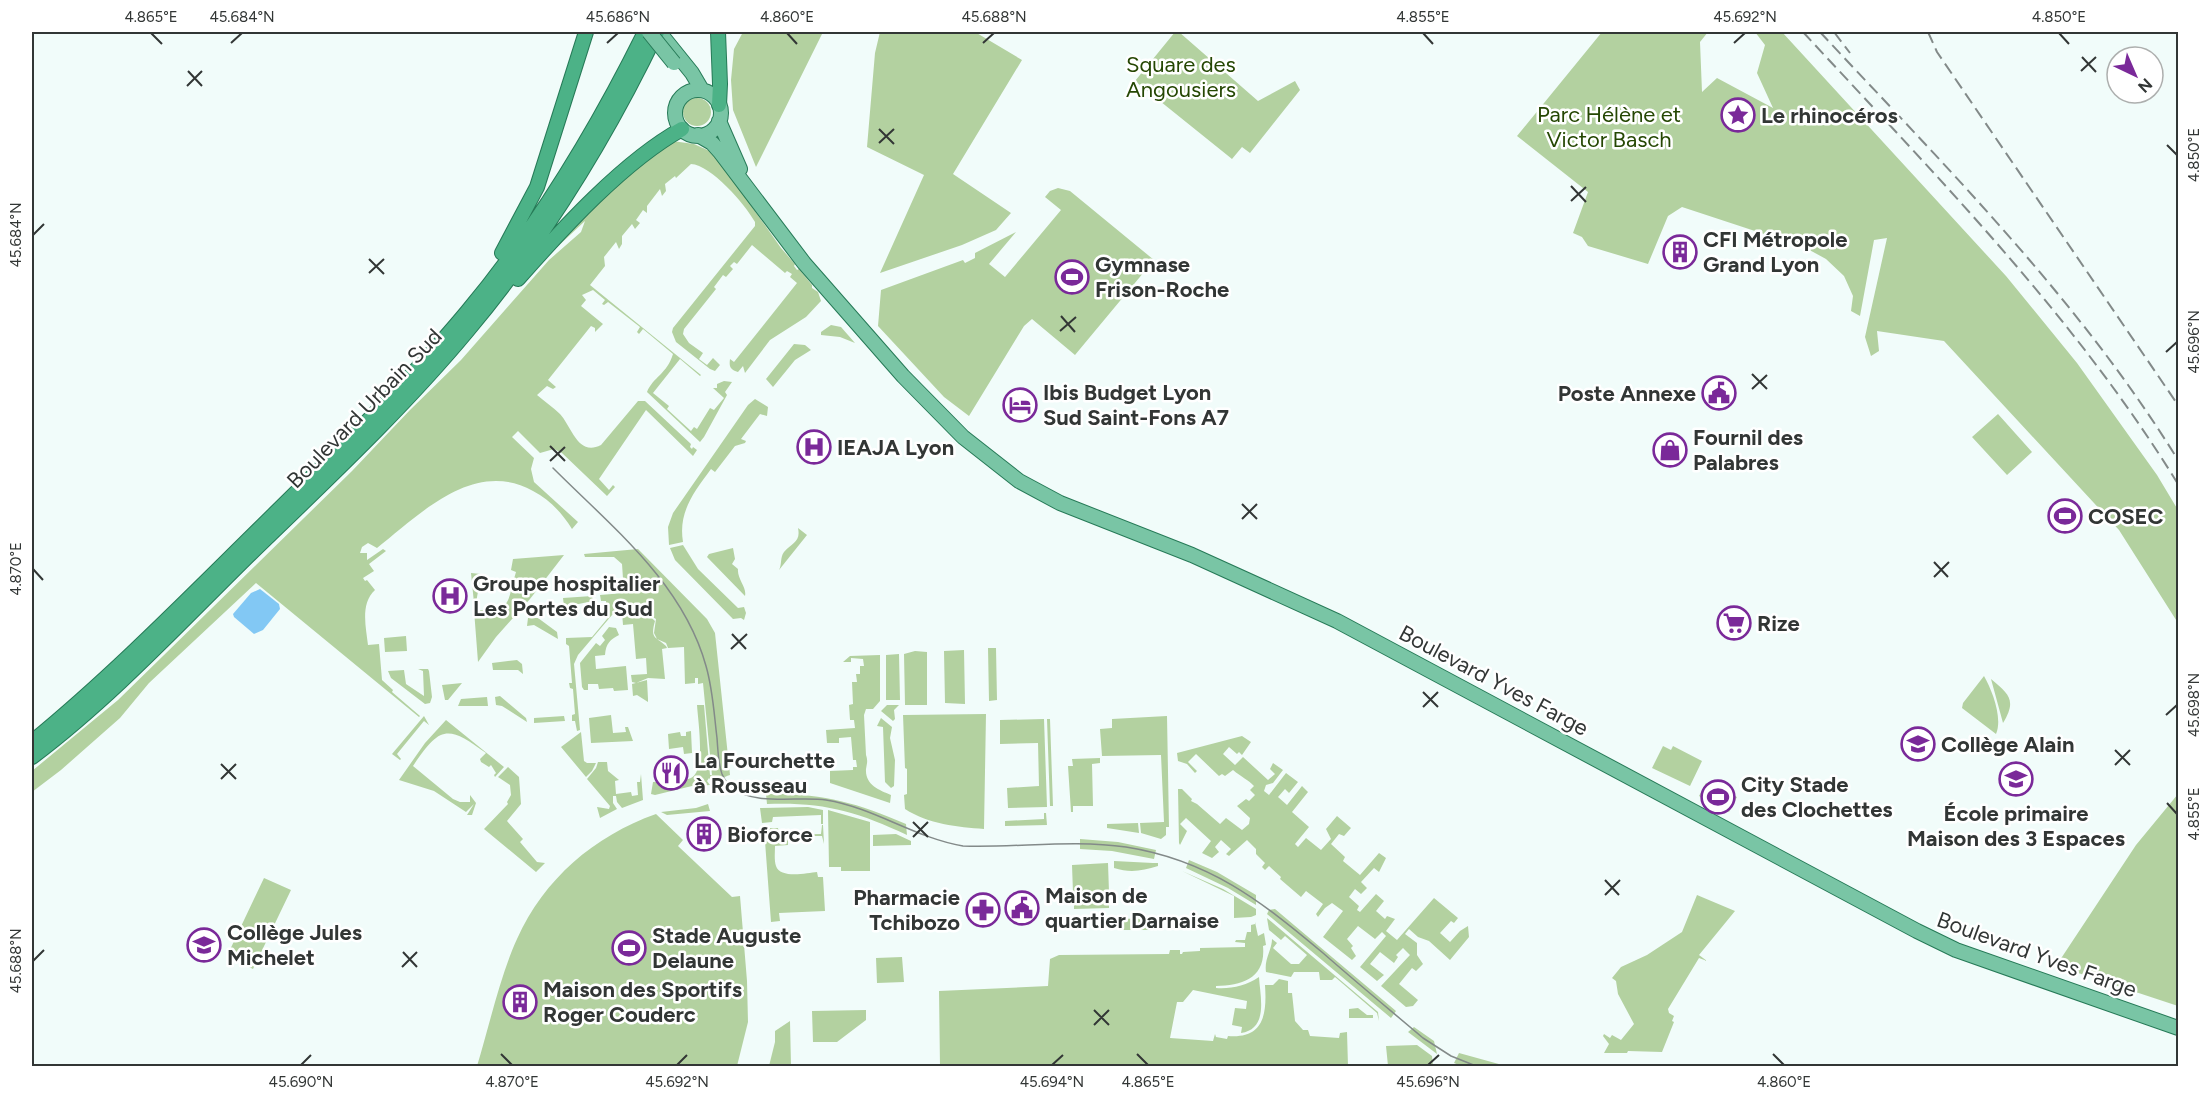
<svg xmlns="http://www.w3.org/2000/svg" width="2210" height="1098" font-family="Figtree,sans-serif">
<rect width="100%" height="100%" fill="#f1fcfa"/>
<path fill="#b3d1a0" d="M743,32H823L756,167L733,110L731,80L734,49Z
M880,32H975L1022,60L953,174L1011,213L996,230L962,245L880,273L924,175L867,147L875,53Z
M1175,32H1179L1258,101L1295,81L1300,90L1250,153L1242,147L1232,159L1135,81Z
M1602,32H1708L1700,42L1702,92L1717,78L1773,108L1757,73L1765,45L1755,32H1782L2006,276L2077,363L2157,475L2178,510V623L2119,530L1944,341L1877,331L1879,351L1871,356L1865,337L1887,238L1874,240L1860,316L1851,311L1853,296L1844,276L1826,259L1804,247L1682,207L1668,216L1648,264L1588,246L1582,237L1573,233L1588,192L1517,136Z
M683 112a14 14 0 1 1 28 0a14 14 0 1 1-28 0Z
M672,141L694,144L714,153L781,248L795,264L794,266L797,270L799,269L812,285V288L818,292L821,301L806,317L770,340L745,373L743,366L738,372C730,369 729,367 730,359L734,362L797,283L790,277L792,274L787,271L785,273L752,245L737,264L734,262L730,266L733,269L726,277L723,275L714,287L716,289L684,329L683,334L689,343L703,353L699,359L707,365L713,358L720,365L715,371L710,369L676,342L672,332L673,328L755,226V222C745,204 711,165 691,164L676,178L675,176L665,184L666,191L662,196L660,189L647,206V213L643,210L636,220L640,223L635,229L632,224L622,236V244L619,249L616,242L604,257L605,266L590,285L701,375L700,376L680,359L653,393L669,406L667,409L691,431L694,427L697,429L710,408L714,410L724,398L713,388H717V384L724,381L732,382L725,392L727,395L704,437L700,442L647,392C653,377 667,374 673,354L643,329L639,334L637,332L640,327L608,302L604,305L602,304L605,300L593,290L582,295L586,300L581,306L603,324L595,332V328L591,326L548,380L556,387L553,389L547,386L537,395C544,401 553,407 560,414C572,427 578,457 601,445L638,401H645L691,444L690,447L692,449L693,447L697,450L693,456L646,410L599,479L609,490L613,485L615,487L607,496L562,453L554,449L540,453L518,431L512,437L534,458L531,469L534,482L578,522L572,529C562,513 550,500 533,491C474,458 420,514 377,548L368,543L362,547L360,553H367V560L383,549L386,551L369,564L374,571L363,578L365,581L367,580L375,590C360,604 366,627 368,645L379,644L382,680L393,690L392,692L420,716L419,717L256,583L149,683L120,718L61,770L32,792V771L118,700L352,471L410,410L461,360L549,260L581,232L585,221L555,249L553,248C591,210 628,172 672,141Z
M1058,188L1070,191L1154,260L1075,355L1032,319L1024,326L969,416L944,397L878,326L881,290L963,260L965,263L975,258V253L1016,232L989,264L1005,277L1061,210L1045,197L1050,191Z
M831,325L841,327L855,343L840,337L821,335V332Z
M794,344L805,345L811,350L795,360L773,387L766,379Z
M755,399L768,407L767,416L760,414L741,439L746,441L745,443L735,446L715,472L711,469C694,492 678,512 683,542L669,545L668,527L673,513L748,405Z
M1998,414L2032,452L2007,475L1972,437Z
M798,528L807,535L779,570C782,565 780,557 784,552C792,543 801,542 798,528Z
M683,545L698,569L738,608L744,607L746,613L744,620L741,618L733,619L675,560L670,548Z
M733,548L735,559L732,564L738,569C737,579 747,587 745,596L707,557L709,554Z
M638,549L707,619L715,633L730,775C723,776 720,783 714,785L709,778L707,781L710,785L692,786L655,795L651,794L653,782C664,781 681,783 691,778C706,771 698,721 697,705H704L710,775H712L703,683L698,684V678H695V683L685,684L684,647L668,648L666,643L657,639L654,633L656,619L646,613L655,621C650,639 655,636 666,646L667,648L662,649L665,679L648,678L636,683L632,682L631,675L647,674L646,658L636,659L633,624L623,625L622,613L628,614V610L618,608L578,655L574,664L580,730L577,731L575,721H572V715L575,714L573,689L570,688L569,683H572L569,646L566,644V638L592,637L607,619L606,601H601L600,595L624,593L622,564L614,557H585L584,554Z
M564,555L530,599L496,637L478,662L474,610C513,611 506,605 516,572L511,570L513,559Z
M471,573L481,574L476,603H474Z
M592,596L593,601L564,607L563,598Z
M528,618H538L557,632L558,639L534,625L527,626Z
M609,627L616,628L619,635C610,640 606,643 605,655L595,656L596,669L626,666L628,690L614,691L613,688L599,689L598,684H588V690H584L582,687L580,663L596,643L600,646L605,640L602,636Z
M406,636L407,651L385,652L384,638Z
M988,648H996L997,700L989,701Z
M964,650L965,704L945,703L944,651Z
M915,651L927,652V705H905L904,654Z
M899,654L900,700H886V655Z
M880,655V701L873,709H866L864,715L866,755C868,761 867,763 866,769C865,785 879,790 891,795L890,803L830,783V771L853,770V767H857L856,760H853L851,737L839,738V743H827L826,730L855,728L854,720H850L849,705L853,704L852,682H857L856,674H860V666H864L863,659L851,658V662H843L850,656Z
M517,660L522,664L523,674L518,670H493L492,663Z
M418,669H428L429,671L432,697L430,703L425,704L391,678L388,671L404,670L406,684L424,696L423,671Z
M1984,676C1992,690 2003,718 1996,734L1962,708L1963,703Z
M1991,679C2009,694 2017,700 2003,723Z
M647,680L648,699V702L637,695L633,696L632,684Z
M462,683L448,700H445L442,685Z
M500,696L526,718L527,722L502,706L496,705L495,697Z
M487,697L488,706H458L461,699Z
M887,705H899L894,710L895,719L893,721L881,711Z
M986,714L984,829C958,827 928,824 905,809L904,795L907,794V769L905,768L903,715Z
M611,715L613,733L626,732L625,727H628L633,741L591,743L589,718Z
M424,716L429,725L424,721L397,754L401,759L400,760L392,754Z
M564,716L565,721L534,723V718Z
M1167,716L1169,827H1166V835L1161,839L1141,833L1140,823L1164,822L1161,755L1102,756L1100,729L1112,728V719Z
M881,718L892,727L890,738L895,760L894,786L891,788L885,782L883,727L877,726Z
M1044,719L1047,807L1008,808L1007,788L1039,786L1038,743L1000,744V720Z
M1047,719H1050L1053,806H1050Z
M446,720L504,767L495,777L494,775L496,773L491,765L489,767L481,762L480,759L486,753C448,725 440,725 413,766L453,799L460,802H470V795L476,803L472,815H467L474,804L466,812L434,791L399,780L425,743Z
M691,731L692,753L684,754L683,747L669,749L668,734L680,732L681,736H686V732Z
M581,732L584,761L587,763H596L592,771L586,777L561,747Z
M1242,736L1251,742L1242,755L1239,752L1237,754L1229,747L1223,754L1235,765L1243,757L1268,780L1275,774L1270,769L1273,763L1283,770L1273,783L1266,785L1264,791L1269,795L1286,773L1298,782L1289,793L1285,789L1278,797L1287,805L1302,786L1308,792L1292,812L1309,827L1295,844L1298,847L1306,838L1321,850L1331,839L1326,829L1337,816L1351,828L1344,836L1339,834L1331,844L1345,857L1343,861L1360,875L1379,853L1386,858L1379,872L1374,868L1361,882L1367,888L1361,894L1355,889L1349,897L1359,906L1357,910L1360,912L1376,894L1384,901L1376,911L1385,919L1387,916L1395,919L1386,931L1397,940L1434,898L1458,918L1454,923L1451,921L1440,933L1450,942L1460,931L1468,926L1469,937L1450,960L1429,941L1418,937L1409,929L1405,934L1417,943V955L1423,964L1416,971L1412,968L1399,984L1418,1000L1413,1006L1406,1007L1381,986L1410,955L1403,948L1396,955L1398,957L1394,963L1380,952L1370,964L1384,975L1377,981L1360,967L1386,936L1382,932L1375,939L1358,926L1347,939L1353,946L1351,948L1356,956L1352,960L1323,937L1343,911L1332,903L1325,908L1318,917L1316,914L1323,904L1306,891L1301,897L1280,879L1281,877L1269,866L1265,870L1262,867L1265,863L1256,854V849L1247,840L1229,856L1226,854L1231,849L1221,840L1215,847L1219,852L1212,858L1202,853L1211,841L1186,818L1180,824L1187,831L1180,845L1179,843L1178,789H1182L1192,799L1191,801L1197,804L1220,824L1226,818L1242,830L1249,824L1250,818L1237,806L1246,799L1249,801L1255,795L1250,790L1254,786C1249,780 1241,777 1233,770L1225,776L1222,774L1219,776L1196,754L1188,762L1197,771L1195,773L1187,764L1178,761L1177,753Z
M1663,746L1671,750L1673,746L1702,761L1690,786L1652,768Z
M1100,758V763L1092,764L1093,806H1073V812H1071L1068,766H1073L1072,759Z
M598,762H607L608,771L619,780L615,781L616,794L631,792L632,796L638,795L637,782H640L641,774L643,800L622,808L617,802L616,796H613V803L617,809L600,818L597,807L609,809L610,806L587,779L596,768Z
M508,767L519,777L521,804L507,821L523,839L520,842L537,862L545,863L536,872L484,829L508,804L507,802L511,795L510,785L498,777Z
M1706,783L1737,797L1729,812L1699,796Z
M766,794C822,793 855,802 906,824L907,835C856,811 823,802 767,804Z
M2178,794V1006L2060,967L2058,963L2136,845Z
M708,804L710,811L667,815L661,812L696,808Z
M808,807L823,810V824H821V815L773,817L772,822L762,823L760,808Z
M828,810L870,822V871H841V867H829Z
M1044,813H1046L1047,825L1005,826V821L1044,819Z
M656,814L683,840L678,846L732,897L740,896L747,981L748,1022L737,1066H477C489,1027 500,976 517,939C544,879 594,836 656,814Z
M1138,823L1139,833L1107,828V824Z
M822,825H823L824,844L822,836H788V845L775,846C775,852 774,860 776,866C780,879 807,873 817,872L818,877H823L825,911L779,913L780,921L771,922L764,828H778L779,835L821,834Z
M896,834L911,841V845L873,846V835Z
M1080,839L1118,842L1156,850L1154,859L1112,851L1080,849Z
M1189,860L1217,872L1256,895V905L1228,888L1186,868Z
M1114,861L1153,863H1158V866C1142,871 1130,873 1114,868Z
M1108,863L1109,892L1073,893L1072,865Z
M1182,871L1223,889L1256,909V915L1251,917L1234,918V896Z
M264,878L291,890L253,969L227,956Z
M1697,895L1735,911L1699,955L1707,961L1699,958L1668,1009L1669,1013L1674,1016L1672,1021L1674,1022L1662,1052L1628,1051L1627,1053H1604L1609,1044L1603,1036L1604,1034L1610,1038L1612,1035L1621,1040L1634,1024L1618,994L1616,981L1612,978L1621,967L1647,955L1682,932Z
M1109,897V908L1074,909V898Z
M1275,909L1396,1011L1391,1018L1267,914L1269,910Z
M1161,918V930H1117V919Z
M1267,918L1378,1012L1379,1021L1377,1013L1335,977L1332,980H1320L1319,972H1294L1291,977L1266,972C1264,959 1272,950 1272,939L1277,943L1273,948L1291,964H1299L1307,955L1285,936L1281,940L1269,930Z
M1255,922L1258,936L1264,933L1266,945L1263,946C1266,978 1243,985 1216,986V988C1231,989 1246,986 1259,977C1260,996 1269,1029 1241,1033L1242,1027L1232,1025L1235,1008L1246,1009L1247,1001L1193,990L1183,1002H1177L1170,1038L1213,1041L1215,1034L1216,1037L1227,1039L1228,1036C1264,1039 1267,1014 1265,985H1273L1279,979L1288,981V993H1292L1295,1021L1303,1030H1308L1310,1036L1339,1038L1340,1033L1347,1032L1348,1066H940L939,991L1048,986L1050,959L1059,955L1169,954L1170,950H1180V954H1182L1183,952L1200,951V948L1245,947V943L1235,942L1236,940H1245L1247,932H1251V925L1255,924Z
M902,957L904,982L877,983L876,958Z
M1358,1008L1367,1015H1373V1018H1349V1009Z
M866,1010V1020L837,1042H813L812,1011Z
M790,1021L791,1066H769L775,1042V1031Z
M1414,1027L1434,1041L1437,1054L1408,1032Z
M1417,1045L1432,1056L1433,1066H1388L1386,1046Z
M1459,1053L1506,1066H1461L1454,1063Z"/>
<path fill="#82c8f4" d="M260,589L279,604L280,609L263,630L254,634L234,617L233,614L251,593Z"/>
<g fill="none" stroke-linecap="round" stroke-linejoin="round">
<defs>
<path id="primary" d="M659,32L692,73L702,90
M675 113a23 23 0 1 1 46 0a23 23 0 1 1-46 0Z
M719,121L740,169
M698,135L712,143L720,152L804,263L903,376L963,437L1019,481L1060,503L1192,555L1337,621L1917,931L1956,950L2178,1028"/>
<path id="trunk" d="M718,32L720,84L719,105
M502,253L537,187L586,32
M518,279C562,229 624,161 682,129
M32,742C110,678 182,605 254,534C327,462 401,391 467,312C538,227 596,131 645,32
M32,757C109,699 176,627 245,559C321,485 400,412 468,330C544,239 606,138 657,32"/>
</defs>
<use href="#primary" stroke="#267a57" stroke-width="16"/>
<use href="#trunk" stroke="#267a57" stroke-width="16"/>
<use href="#primary" stroke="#79c5a5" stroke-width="14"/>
<use href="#trunk" stroke="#4cb287" stroke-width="14"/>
<path stroke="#838a89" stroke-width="1.5" d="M553,468C612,527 683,583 706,666C713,690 714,714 717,738C718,750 718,763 722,774C724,779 729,785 733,788C753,806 800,796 826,800C875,808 915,838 963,846C1018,848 1072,839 1126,847C1209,860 1261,901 1323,953C1356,982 1390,1010 1423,1038L1451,1056L1476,1066"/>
<path stroke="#838a89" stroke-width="2" stroke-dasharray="12 6" stroke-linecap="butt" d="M1803,32C1937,177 2074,315 2178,484
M1820,32C1947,168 2080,301 2178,460
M1834,32L1850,53
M1928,32L1937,52L2178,405"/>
<defs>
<path id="primary-bridge" d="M649,32L674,63"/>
</defs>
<use href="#primary-bridge" stroke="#267a57" stroke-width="16" stroke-linecap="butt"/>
<use href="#primary-bridge" stroke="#79c5a5" stroke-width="14"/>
</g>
<path fill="none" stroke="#323635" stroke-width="2" d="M151,33L162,44M787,33L797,44M1423,33L1433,44M2059,33L2069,44M231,43L242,33M607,43L618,33M983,43L994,33M1734,43L1745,33M2082,57L2096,72M188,71L202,86M2081,71L2096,57M187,86L202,71M879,129L894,144M879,143L894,129M2167,145L2177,155M1571,186L1586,202M1571,201L1586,187M33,235L44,224M369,259L384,274M369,273L384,259M1061,316L1075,332M1060,331L1076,317M2166,352L2177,342M1752,374L1767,389M1752,389L1767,375M550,446L565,461M550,461L565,447M1242,504L1257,519M1242,519L1257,504M1934,562L1948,577M33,569L43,580M1934,577L1949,562M732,634L746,649M731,649L747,634M1423,692L1438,707M1423,707L1438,692M2166,715L2177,705M2115,750L2130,765M221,764L236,779M2115,765L2130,750M221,779L236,764M2167,803L2177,814M913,822L928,837M913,837L928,822M1605,880L1619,895M1605,895L1620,880M403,952L417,967M33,961L44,950M402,967L417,952M1094,1010L1109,1025M1094,1025L1109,1010M501,1054L512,1065M1137,1054L1148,1065M1773,1054L1784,1065M301,1065L311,1055M677,1065L687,1055M1052,1065L1063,1055M1428,1065L1439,1055"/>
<defs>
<symbol id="sight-ring" viewBox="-11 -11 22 22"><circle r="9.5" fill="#fff" stroke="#7a2999" stroke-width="1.5"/><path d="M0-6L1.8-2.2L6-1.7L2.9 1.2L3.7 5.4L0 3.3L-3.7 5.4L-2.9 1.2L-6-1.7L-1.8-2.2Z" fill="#7a2999"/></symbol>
<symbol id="building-ring" viewBox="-11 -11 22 22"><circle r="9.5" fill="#fff" stroke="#7a2999" stroke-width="1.5"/><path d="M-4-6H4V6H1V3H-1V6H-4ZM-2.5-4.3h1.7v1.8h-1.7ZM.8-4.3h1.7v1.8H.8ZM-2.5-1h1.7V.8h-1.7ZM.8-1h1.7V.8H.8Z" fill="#7a2999"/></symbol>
<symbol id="stadium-ring" viewBox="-11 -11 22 22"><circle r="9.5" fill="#fff" stroke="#7a2999" stroke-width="1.5"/><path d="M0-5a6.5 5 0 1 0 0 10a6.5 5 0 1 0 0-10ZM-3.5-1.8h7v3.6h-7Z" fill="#7a2999"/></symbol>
<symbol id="civic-ring" viewBox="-11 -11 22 22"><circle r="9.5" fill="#fff" stroke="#7a2999" stroke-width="1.5"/><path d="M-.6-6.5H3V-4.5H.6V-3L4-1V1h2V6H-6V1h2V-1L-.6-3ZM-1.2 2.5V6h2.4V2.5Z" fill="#7a2999"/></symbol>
<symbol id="hotel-ring" viewBox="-11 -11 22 22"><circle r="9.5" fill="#fff" stroke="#7a2999" stroke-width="1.5"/><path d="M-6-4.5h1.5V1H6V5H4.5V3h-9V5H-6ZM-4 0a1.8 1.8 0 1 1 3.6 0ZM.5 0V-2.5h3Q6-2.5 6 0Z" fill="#7a2999"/></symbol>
<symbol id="hospital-ring" viewBox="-11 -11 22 22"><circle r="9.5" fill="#fff" stroke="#7a2999" stroke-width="1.5"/><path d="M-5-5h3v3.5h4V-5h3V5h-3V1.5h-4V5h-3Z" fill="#7a2999"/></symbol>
<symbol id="shop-ring" viewBox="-11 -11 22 22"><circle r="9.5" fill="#fff" stroke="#7a2999" stroke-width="1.5"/><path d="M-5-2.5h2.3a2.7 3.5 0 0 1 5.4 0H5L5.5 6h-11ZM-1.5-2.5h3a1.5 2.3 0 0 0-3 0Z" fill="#7a2999"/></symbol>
<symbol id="supermarket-ring" viewBox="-11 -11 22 22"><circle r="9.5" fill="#fff" stroke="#7a2999" stroke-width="1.5"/><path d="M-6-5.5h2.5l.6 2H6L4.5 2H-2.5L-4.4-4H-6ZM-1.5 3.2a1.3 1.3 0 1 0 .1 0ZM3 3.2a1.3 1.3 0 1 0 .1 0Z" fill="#7a2999"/></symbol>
<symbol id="school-ring" viewBox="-11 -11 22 22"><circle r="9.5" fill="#fff" stroke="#7a2999" stroke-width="1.5"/><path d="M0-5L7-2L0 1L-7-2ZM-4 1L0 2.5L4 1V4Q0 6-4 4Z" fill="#7a2999"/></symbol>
<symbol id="restaurant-ring" viewBox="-11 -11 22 22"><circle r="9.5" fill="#fff" stroke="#7a2999" stroke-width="1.5"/><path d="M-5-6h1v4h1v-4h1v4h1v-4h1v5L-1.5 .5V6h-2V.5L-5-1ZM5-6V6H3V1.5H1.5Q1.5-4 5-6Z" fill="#7a2999"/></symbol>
<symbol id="pharmacy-ring" viewBox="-11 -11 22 22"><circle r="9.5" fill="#fff" stroke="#7a2999" stroke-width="1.5"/><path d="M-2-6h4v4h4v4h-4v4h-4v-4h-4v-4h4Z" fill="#7a2999"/></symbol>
</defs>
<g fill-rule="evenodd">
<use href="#sight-ring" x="1719" y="96" width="38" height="38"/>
<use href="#building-ring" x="1661" y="233" width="38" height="38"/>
<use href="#stadium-ring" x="1053" y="258" width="38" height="38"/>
<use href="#civic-ring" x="1700" y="374" width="38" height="38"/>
<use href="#hotel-ring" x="1001" y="386" width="38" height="38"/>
<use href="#hospital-ring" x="795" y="428" width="38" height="38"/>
<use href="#shop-ring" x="1651" y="431" width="38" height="38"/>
<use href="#stadium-ring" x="2046" y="497" width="38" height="38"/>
<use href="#hospital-ring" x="431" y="577" width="38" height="38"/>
<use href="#supermarket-ring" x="1715" y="604" width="38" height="38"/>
<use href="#school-ring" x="1899" y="725" width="38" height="38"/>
<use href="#restaurant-ring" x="652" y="754" width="38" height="38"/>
<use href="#school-ring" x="1997" y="760" width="38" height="38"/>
<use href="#stadium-ring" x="1699" y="778" width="38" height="38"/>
<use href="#building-ring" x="685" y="815" width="38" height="38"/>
<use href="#civic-ring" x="1003" y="889" width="38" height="38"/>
<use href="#pharmacy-ring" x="964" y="891" width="38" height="38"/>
<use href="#school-ring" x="185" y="926" width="38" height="38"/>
<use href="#stadium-ring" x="610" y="929" width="38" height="38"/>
<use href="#building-ring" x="501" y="983" width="38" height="38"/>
</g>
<g text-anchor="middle" stroke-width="5" stroke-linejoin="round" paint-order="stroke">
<g font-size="22" fill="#254703" stroke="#fff">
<text x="1181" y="72">Square des<tspan x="1181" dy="25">Angousiers</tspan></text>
<text x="1609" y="122">Parc Hélène et<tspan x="1609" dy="25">Victor Basch</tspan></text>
</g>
<g font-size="22" font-weight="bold" fill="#323635" stroke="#fff" text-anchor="start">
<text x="1761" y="123">Le rhinocéros</text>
<text x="1703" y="247">CFI Métropole<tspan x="1703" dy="25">Grand Lyon</tspan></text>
<text x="1095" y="272">Gymnase<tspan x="1095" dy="25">Frison-Roche</tspan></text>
<text x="1043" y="400">Ibis Budget Lyon<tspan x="1043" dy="25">Sud Saint-Fons A7</tspan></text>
<text x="1696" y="401" text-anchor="end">Poste Annexe</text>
<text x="1693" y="445">Fournil des<tspan x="1693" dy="25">Palabres</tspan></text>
<text x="837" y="455">IEAJA Lyon</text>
<text x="2088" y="524">COSEC</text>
<text x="473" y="591">Groupe hospitalier<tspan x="473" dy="25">Les Portes du Sud</tspan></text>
<text x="1757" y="631">Rize</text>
<text x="1941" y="752">Collège Alain</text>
<text x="694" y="768">La Fourchette<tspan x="694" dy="25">à Rousseau</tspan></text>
<text x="1741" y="792">City Stade<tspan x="1741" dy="25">des Clochettes</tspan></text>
<text x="2016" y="821" text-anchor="middle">École primaire<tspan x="2016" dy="25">Maison des 3 Espaces</tspan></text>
<text x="727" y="842">Bioforce</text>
<text x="1045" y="903">Maison de<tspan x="1045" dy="25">quartier Darnaise</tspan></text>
<text x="960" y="905" text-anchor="end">Pharmacie<tspan x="960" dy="25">Tchibozo</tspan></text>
<text x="227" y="940">Collège Jules<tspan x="227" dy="25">Michelet</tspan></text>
<text x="652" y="943">Stade Auguste<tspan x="652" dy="25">Delaune</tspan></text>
<text x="543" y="997">Maison des Sportifs<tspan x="543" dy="25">Roger Couderc</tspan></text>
</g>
<g font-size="22" fill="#323635" stroke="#fff">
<text transform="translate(364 408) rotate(-46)" y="8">Boulevard Urbain Sud</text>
<text transform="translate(1494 680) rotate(28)" y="8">Boulevard Yves Farge</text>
<text transform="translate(2037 954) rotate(20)" y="8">Boulevard Yves Farge</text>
</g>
</g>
<rect width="2210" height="1098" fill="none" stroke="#ffffff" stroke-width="66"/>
<g transform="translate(2135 75) rotate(136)"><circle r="28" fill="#ffffff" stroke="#adafae" stroke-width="1.5"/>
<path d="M0-4.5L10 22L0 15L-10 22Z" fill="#7a2999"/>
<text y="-9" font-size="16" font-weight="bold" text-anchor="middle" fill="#323635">N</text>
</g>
<rect x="33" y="33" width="2144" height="1032" fill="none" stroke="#323635" stroke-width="2"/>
<g font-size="15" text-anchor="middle" fill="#323635">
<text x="151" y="22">4.865°E</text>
<text x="242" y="22">45.684°N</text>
<text x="618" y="22">45.686°N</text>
<text x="787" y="22">4.860°E</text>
<text x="994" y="22">45.688°N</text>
<text x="1423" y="22">4.855°E</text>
<text x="1745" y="22">45.692°N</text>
<text x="2059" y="22">4.850°E</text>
<text transform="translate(2194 155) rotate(-90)" y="5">4.850°E</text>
<text transform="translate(16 235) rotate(-90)" y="5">45.684°N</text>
<text transform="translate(2194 342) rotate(-90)" y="5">45.696°N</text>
<text transform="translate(16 569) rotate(-90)" y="5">4.870°E</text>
<text transform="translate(2194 705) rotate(-90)" y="5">45.698°N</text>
<text transform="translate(2194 814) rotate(-90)" y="5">4.855°E</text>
<text transform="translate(16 961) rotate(-90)" y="5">45.688°N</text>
<text x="301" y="1087">45.690°N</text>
<text x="512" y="1087">4.870°E</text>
<text x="677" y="1087">45.692°N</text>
<text x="1052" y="1087">45.694°N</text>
<text x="1148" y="1087">4.865°E</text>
<text x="1428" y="1087">45.696°N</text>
<text x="1784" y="1087">4.860°E</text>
</g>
</svg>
